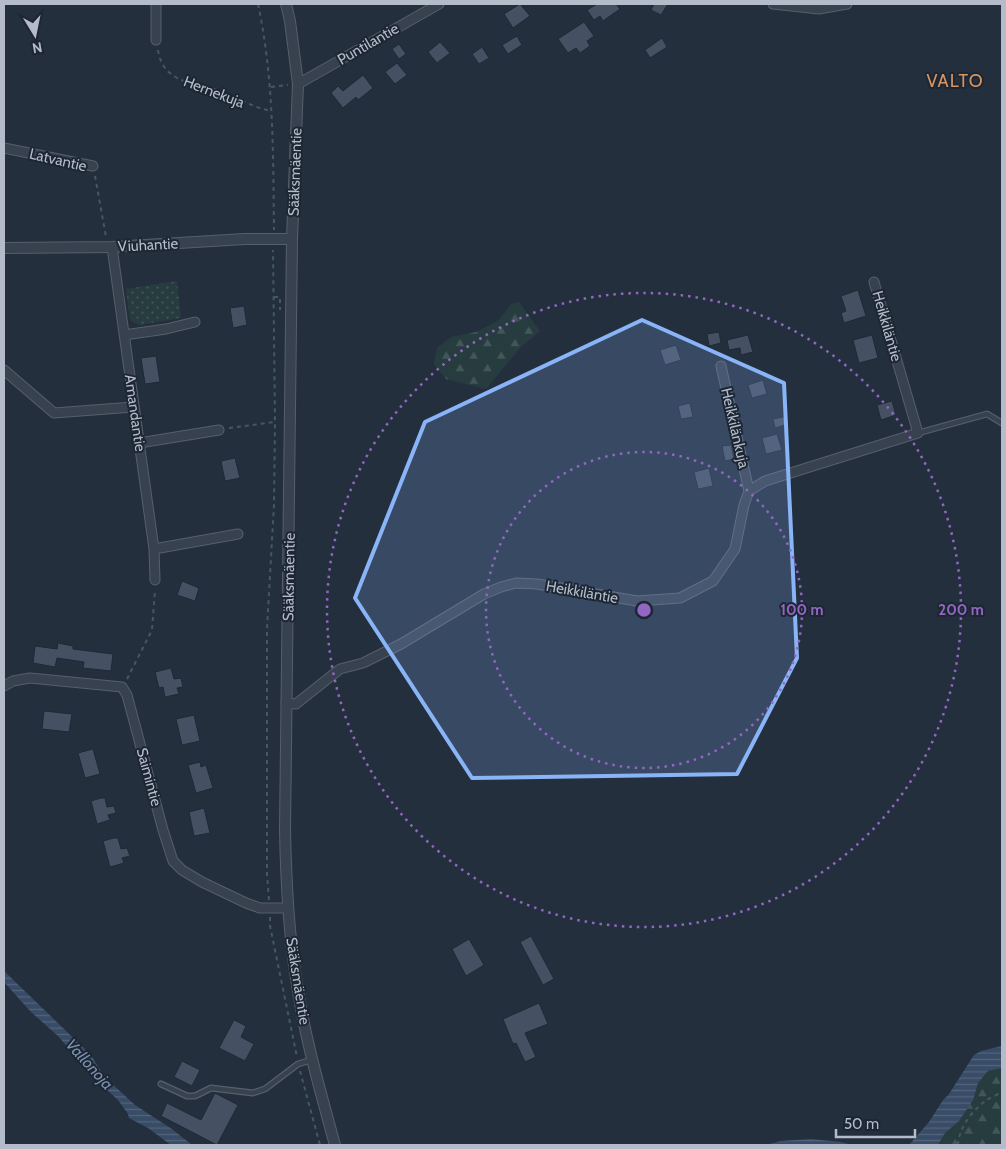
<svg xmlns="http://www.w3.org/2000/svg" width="1006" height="1149" font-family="Cabin,sans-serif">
<defs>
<pattern id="grass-dots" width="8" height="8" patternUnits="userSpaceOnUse" patternTransform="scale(1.25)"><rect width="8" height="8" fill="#263c3f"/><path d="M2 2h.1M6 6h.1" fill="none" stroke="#435659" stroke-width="1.8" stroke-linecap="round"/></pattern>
<pattern id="forest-firs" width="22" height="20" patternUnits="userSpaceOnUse" patternTransform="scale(1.25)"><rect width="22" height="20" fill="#263c3f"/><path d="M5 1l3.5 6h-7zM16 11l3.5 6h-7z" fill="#435659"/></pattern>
<pattern id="water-rules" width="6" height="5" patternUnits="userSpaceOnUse" patternTransform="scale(1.25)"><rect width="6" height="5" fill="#394c67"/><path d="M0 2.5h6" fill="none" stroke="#53647b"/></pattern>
</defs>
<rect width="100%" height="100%" fill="#242f3e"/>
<path fill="url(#grass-dots)" d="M177,281L181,318L139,325L130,320L126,289Z"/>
<path fill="url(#forest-firs)" d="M519,302L540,331L520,348L486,389L446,379L434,364L437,348L451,337L476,332L499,320L511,304Z
M1002,1068V1145H938L945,1133L959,1121L972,1100L977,1083L988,1071Z"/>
<path fill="url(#water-rules)" d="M4,971L91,1055L102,1073L110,1082L135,1105L172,1129L192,1145H171L148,1128L129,1118L128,1114L118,1100L93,1077L58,1036L31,1012L4,982Z
M1002,1046V1068L988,1071L978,1083L973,1100L959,1121L945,1133L938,1145H909L929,1122L943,1100L949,1094L974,1055L981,1051Z
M811,1139L841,1142L852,1145H766L780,1141Z"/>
<path fill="#455162" stroke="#1f2835" d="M520,4L530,16L513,28L504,14Z
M597,4H616L620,9L603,21L600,16L594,20L587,10Z
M654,4H668L661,15L651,10Z
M584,22L594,36L587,41L590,46L580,53L576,48L568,53L558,39Z
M517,36L522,45L508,54L502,45Z
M662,38L667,47L650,58L645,50Z
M440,42L450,53L437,63L428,52Z
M399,44L406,54L399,59L392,49Z
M482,47L489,58L479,64L472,54Z
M397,63L407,75L395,84L385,72Z
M363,75L373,88L358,100L356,97L343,108L331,93L338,86L343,91Z
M858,290L866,316L844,323L841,313L846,311L841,296Z
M244,306L247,325L233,328L230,308Z
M719,332L721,343L709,346L707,334Z
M748,335L753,352L741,355L740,348L729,350L727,340Z
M872,335L878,358L859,363L853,340Z
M676,345L681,360L665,365L660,350Z
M156,356L160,382L145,384L141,358Z
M763,380L767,394L752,398L748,385Z
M892,401L896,415L881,420L877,405Z
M690,403L693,417L681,419L678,406Z
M787,416L789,424L775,428L773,419Z
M777,434L782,450L766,454L762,438Z
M731,445L734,459L725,461L722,446Z
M235,458L240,478L225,481L221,461Z
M709,468L713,486L698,489L694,472Z
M182,581L199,588L195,601L177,595Z
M58,643L73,646V649L113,654L111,671L83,668L84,662L57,658L55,667L33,663L35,646L57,649Z
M171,668L174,679L181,678L183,687L177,688L179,694L165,697L163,687L159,688L155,672Z
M44,711L72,714L69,732L42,729Z
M194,715L200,741L182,745L176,719Z
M93,749L100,774L85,778L78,753Z
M200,762L201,767L206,765L213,788L196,793L188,765Z
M101,798H105L107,807L114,806L116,813L108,815L110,820L97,824L91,801Z
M204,808L210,833L194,836L189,812Z
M114,838H118L121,849L127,848L130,856L122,858L124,863L110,867L103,841Z
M531,936L554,979L543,985L520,942Z
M469,939L484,965L466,976L452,949Z
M539,1003L548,1024L525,1033L536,1057L525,1062L516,1043L513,1044L503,1019Z
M234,1020L246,1026L241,1037L254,1044L245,1061L219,1048Z
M182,1061L200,1070L192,1086L174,1077Z
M215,1093L238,1105L217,1145L161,1116L167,1103L201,1120Z"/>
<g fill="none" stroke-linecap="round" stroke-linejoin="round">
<defs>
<path id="service" d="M918,433L987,414L1002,423
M161,1084L187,1096H195L211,1088L253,1093L265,1089L298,1064L311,1060"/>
<path id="minor" d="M156,4V40
M773,4L819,9L847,4
M298,84L439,4
M4,148L93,166
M112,247L154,549L155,580
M124,335L166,329L195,322
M721,366L749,491
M4,370L54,413L133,407
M139,443L219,430
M154,549L238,534
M4,686L13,681L30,678L122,687L127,695L163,830L173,861L182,870L202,882L246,903L260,908H287
M286,703L296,704L340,669L363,663L401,644L484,594L501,587L516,583L537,584L637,601L680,598L713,581L735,549L744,505L749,491L765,481L918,433L874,282"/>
<path id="tertiary" d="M286,4L290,21L298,84L292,239L285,830C286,880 288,929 296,978C304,1035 320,1090 335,1145
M4,248L112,247L245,239H292"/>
</defs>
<use href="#service" stroke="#565f6c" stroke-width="7"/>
<use href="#minor" stroke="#565f6c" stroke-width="11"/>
<use href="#tertiary" stroke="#565f6c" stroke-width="12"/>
<path stroke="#44595c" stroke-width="2" stroke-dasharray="4 4" stroke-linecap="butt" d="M258,4C274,79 273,154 274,230
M158,50C159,58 163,68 170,73C184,85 204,85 220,91C238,98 252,107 271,111
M271,87L288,85
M95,176L106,237
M274,297H280V310
M229,428L275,422
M127,679L152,630L155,590
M269,900L267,874V629L274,504L275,422L273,250
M270,917V926L297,1057
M300,1071L320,1145
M958,1145C959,1128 971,1112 984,1102C989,1098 997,1095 1002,1092"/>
<use href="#service" stroke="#38414e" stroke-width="4.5"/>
<use href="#minor" stroke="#38414e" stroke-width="9"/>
<use href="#tertiary" stroke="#38414e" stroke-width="10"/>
</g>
<path fill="#8ab4f8" fill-opacity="0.2" stroke="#8ab4f8" stroke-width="4" stroke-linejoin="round" d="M642,320L784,383L797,658L737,774L472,778L355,598L425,422Z"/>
<g fill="none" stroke="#9266c3" stroke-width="2.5" stroke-dasharray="2.5 5">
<circle cx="644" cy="610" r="158"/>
<circle cx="644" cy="610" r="317"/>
</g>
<g text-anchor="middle" stroke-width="4" stroke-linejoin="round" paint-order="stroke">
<g font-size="15" fill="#b4bcc9" stroke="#1d2633">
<text transform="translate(368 44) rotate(-30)" y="5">Puntilantie</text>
<text transform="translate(214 92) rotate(21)" y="5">Hernekuja</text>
<text transform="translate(58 160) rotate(13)" y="5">Latvantie</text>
<text transform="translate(295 172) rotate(-88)" y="5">Sääksmäentie</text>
<text transform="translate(148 245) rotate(-3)" y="5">Viuhantie</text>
<text transform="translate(887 326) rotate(74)" y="5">Heikkiläntie</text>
<text transform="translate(135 413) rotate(82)" y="5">Amandantie</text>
<text transform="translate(735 428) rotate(77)" y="5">Heikkilänkuja</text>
<text transform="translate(289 577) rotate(-89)" y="5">Sääksmäentie</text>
<text transform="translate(582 592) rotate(10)" y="5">Heikkiläntie</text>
<text transform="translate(149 777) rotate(75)" y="5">Saimintie</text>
<text transform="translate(298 981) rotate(81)" y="5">Sääksmäentie</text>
</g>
<g font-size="16" font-style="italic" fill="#7c92b1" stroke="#1d2633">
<text transform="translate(90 1064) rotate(48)" y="6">Vallonoja</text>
</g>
<g font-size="18" letter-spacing="1" fill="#d59563" stroke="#1d2633">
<text x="955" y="87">VALTO</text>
</g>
</g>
<circle cx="644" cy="610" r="8" fill="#9266c3" stroke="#1d2633" stroke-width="2.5"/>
<g font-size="15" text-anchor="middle" font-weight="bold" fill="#9266c3" stroke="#1d2633" stroke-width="4" stroke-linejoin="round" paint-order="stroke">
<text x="802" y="615">100 m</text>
<text x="961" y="615">200 m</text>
</g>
<rect width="1006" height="1149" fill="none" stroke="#b4bcc9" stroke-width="10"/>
<g transform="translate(35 35) rotate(170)" stroke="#1d2633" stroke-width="4" paint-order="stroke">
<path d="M0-4L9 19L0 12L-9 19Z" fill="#b4bcc9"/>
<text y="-8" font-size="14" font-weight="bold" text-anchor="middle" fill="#b4bcc9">N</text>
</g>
<path d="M836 1129v8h79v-8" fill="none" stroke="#b4bcc9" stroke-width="2.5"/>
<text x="844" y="1129" font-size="15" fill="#b4bcc9" stroke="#1d2633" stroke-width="4" paint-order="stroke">50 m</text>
</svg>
